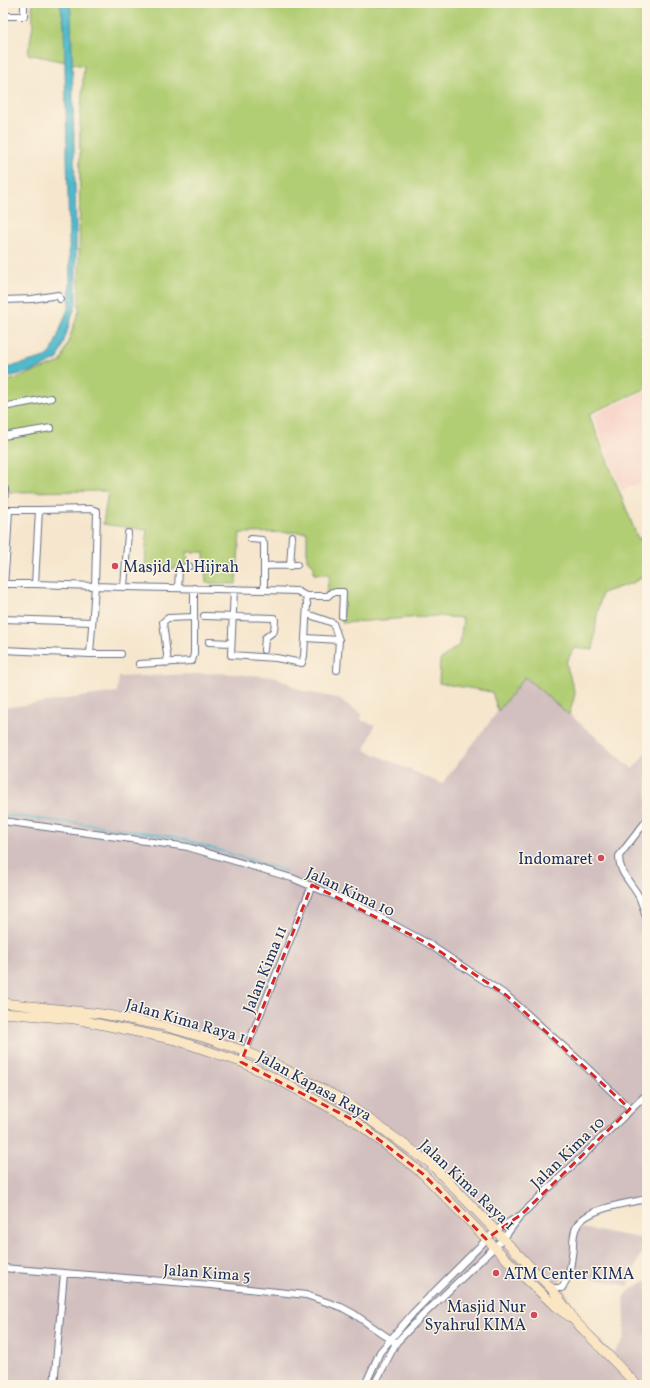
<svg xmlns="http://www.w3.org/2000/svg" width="650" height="1388" font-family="Vollkorn,serif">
<rect width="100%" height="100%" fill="#fcf5e5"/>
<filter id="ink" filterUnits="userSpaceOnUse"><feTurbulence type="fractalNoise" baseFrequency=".025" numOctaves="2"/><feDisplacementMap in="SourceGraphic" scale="8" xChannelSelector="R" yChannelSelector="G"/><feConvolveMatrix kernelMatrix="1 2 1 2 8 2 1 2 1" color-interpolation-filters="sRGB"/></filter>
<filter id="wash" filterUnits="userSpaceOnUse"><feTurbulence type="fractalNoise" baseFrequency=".012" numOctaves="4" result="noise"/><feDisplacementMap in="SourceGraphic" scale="16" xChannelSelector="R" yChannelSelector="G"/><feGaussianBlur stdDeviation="0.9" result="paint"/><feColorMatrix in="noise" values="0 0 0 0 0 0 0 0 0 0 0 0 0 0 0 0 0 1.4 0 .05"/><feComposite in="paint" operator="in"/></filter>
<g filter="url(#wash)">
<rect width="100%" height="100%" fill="#f6e6cd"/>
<path fill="#f7d1c6" d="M647,391V479L622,490L593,415Z"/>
<path fill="#d2bfbf" d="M219,673L277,677L302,691L337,698L362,714L361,720L375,725L365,750L442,784L525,676L633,769L647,751V1196L592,1208L579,1218L580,1228L647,1239V1251L640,1256L628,1286L566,1273L560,1282L583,1324L613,1353L624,1340L625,1326L624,1296L632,1289L647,1280V1385L640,1381L638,1385H3V708L117,692L119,677Z"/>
<path fill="#b2ce74" stroke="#667e69" d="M32,3H647V330L639,332L647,348V388L589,414L638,539L647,535V575L632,583L602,593L597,615L593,650L574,648L566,663L575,694L569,715L525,677L498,711L492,692L439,683L440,660L460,644L463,618L435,616L342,623L344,593L326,594L330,574H314V565L307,560V532L240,533L236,584L206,583L204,552H187L188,562L170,570L145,568L147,530L103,524L108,491L9,492L3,479V383L61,362L79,311L80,123L84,66L28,54L33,25Z"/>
<path fill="#4fbacb" stroke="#357494" d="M60,3H69L71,12L76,229V304L58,359L33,371L3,378V369L45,357L52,351L69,306L70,282L64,24Z"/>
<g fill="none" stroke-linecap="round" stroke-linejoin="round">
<path stroke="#4fbacb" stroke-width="1.5" d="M3,815L93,825L176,837L286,871"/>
</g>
</g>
<g filter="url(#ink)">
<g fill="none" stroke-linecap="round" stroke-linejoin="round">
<defs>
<path id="street" d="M3,16H24V3
M3,300L32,299L58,295L60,299
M3,407L51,398
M3,436L51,428
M3,486L5,489L4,510
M3,510H39L35,584H4L7,546
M4,546H7L9,510
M264,566L297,565
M290,566L292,536
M3,584V604
M35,584L95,586L97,511L91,509L39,510
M124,587L264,590V544L262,540L251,539
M178,588L179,569L189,566
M234,589L231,655L276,658L302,663L304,656L307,604L306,596L297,591L264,590
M306,596H328L332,592H343L342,616
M307,614L333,623L339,640L337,670
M204,616L274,618L275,620L274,631L265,638L264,650
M3,619L92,622
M305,638L339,640
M209,642L231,643
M3,650L90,654L95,586L124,587L128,533
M90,654H121
M168,663L163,622L168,618L194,617
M139,664L192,661L194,654V588
M647,820L619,856C619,873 630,881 638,895C642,902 644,911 647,919
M3,821L188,847L292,878L361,907L427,943L506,995L582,1063L630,1109
M241,1062L312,885
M3,1268L211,1285L306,1295L341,1307L354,1314L396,1343
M551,1288H562C571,1274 571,1262 573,1247C573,1240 573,1232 577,1226C586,1208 628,1203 647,1199
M54,1385L64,1273
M365,1385L380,1352L413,1313L496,1230L519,1216
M374,1385L396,1343L421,1317L504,1238L522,1214L647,1094"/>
<path id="secondary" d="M3,1003L102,1014L160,1025L206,1038L244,1051L279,1066L341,1099L430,1163L551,1288L572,1316
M3,1013L75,1019L176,1040L241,1062L279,1080L355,1121L423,1174L523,1276L556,1307L573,1319L637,1385"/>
</defs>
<use href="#street" stroke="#686f85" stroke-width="8"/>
<use href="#secondary" stroke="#686f85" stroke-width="10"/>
<use href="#street" stroke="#fff" stroke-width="6"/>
<use href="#secondary" stroke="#fbe6c4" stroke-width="9"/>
</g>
</g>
<path fill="none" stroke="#d62828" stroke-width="3" stroke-dasharray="8 5" stroke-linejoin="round" d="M312,885L427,943L506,995L630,1109L522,1214L486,1239L423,1174L355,1121L241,1062Z"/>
<g fill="#d1495b" stroke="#fcf5e5" stroke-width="1.5">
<circle cx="115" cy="566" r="4"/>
<circle cx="601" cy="858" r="4"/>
<circle cx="496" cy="1273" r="4"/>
<circle cx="534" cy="1315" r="4"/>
</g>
<g text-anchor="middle" stroke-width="3" stroke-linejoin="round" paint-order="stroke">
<g font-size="16" fill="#1b2f5e" stroke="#fcf5e5" text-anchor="start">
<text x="123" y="572">Masjid Al Hijrah</text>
<text x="593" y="864" text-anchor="end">Indomaret</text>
<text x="504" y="1279">ATM Center KIMA</text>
<text x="526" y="1312" text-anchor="end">Masjid Nur<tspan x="526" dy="18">Syahrul KIMA</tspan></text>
</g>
<g font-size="16" fill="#1b2f5e" stroke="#fcf5e5">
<text transform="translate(351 891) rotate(25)" y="6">Jalan Kima 10</text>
<text transform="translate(264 969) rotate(-68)" y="6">Jalan Kima 11</text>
<text transform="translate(186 1020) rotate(16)" y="6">Jalan Kima Raya 1</text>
<text transform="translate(315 1085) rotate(29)" y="6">Jalan Kapasa Raya</text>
<text transform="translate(567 1152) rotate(-44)" y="6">Jalan Kima 10</text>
<text transform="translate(468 1184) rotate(43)" y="6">Jalan Kima Raya 1</text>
<text transform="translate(207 1272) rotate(4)" y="6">Jalan Kima 5</text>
</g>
</g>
<rect width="650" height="1388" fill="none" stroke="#fcf5e5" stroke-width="16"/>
</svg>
